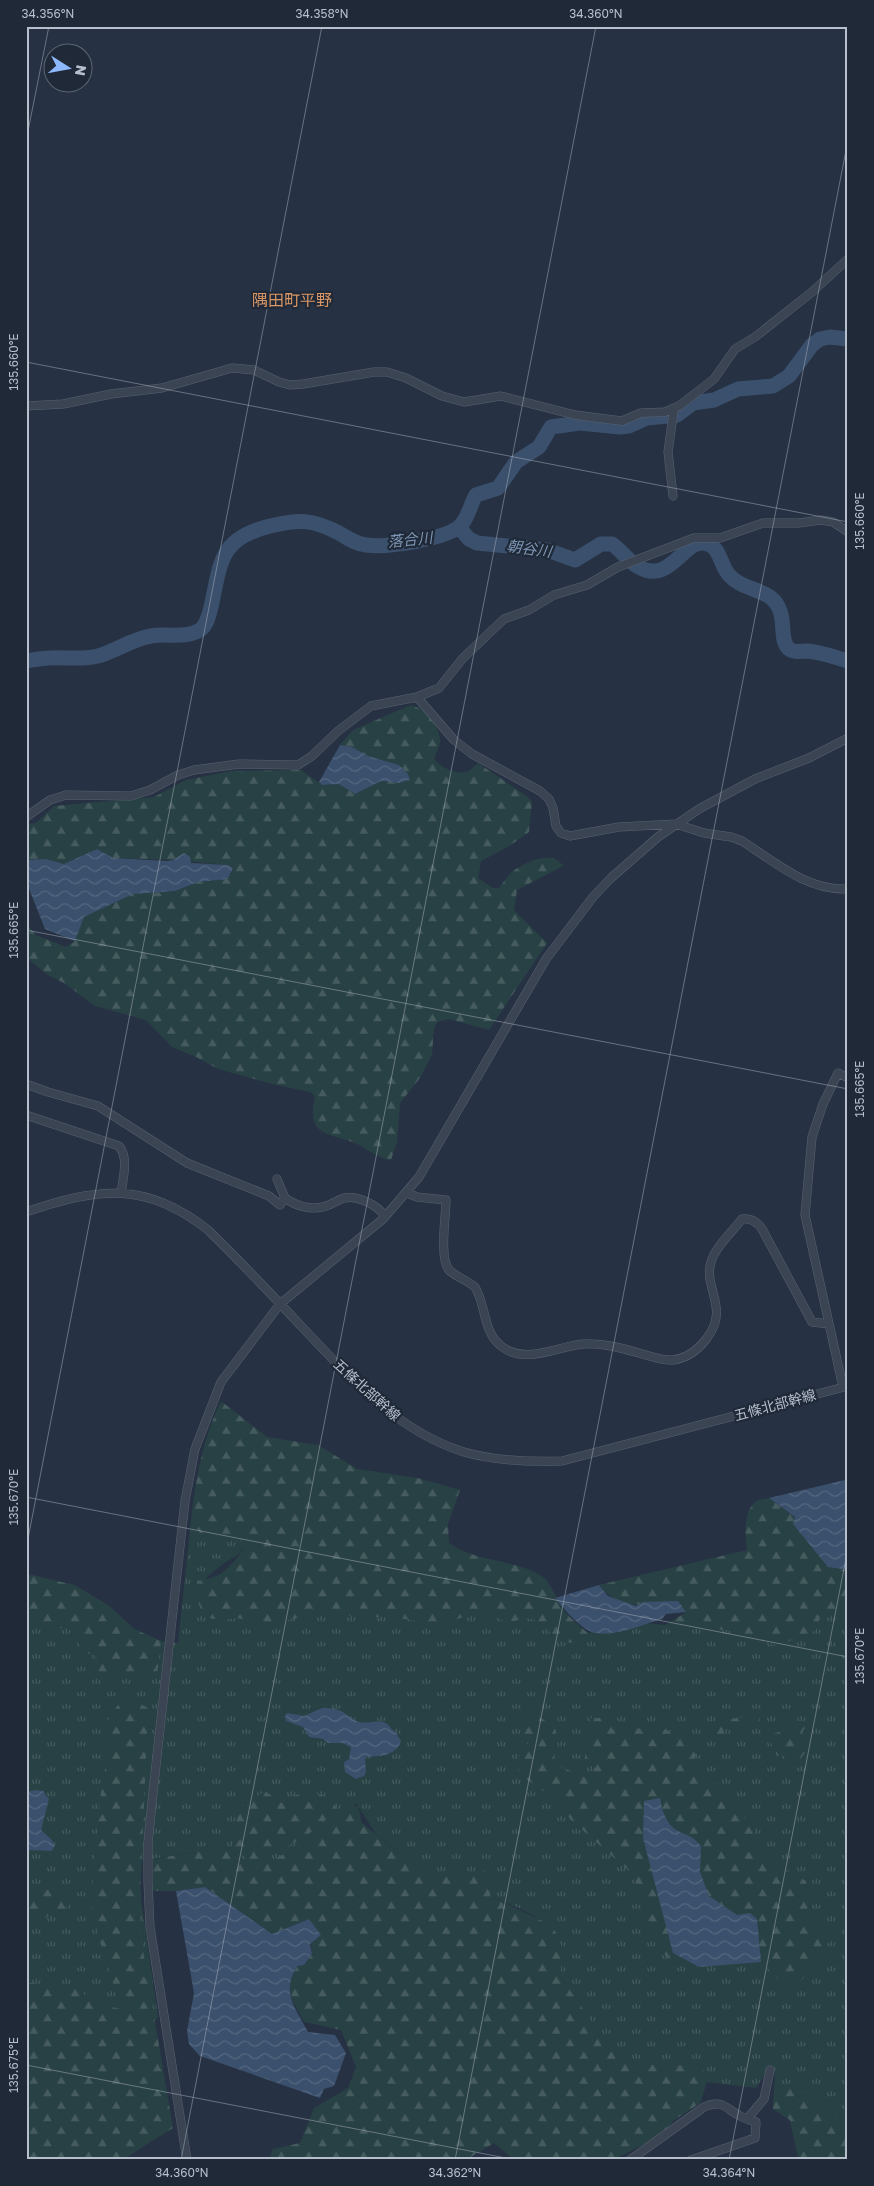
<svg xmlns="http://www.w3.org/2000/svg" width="874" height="2186" font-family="'Golos Text','Noto Sans JP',sans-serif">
<defs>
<pattern id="grass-tufts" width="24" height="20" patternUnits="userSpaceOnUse" patternTransform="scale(1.25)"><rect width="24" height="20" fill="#284144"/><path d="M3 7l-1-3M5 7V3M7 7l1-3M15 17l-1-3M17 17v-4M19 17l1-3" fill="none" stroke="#455b5e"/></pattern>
<pattern id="forest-firs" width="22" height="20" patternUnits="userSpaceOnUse" patternTransform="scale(1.25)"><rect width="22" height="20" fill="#284144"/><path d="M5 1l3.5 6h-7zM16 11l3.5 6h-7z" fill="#455b5e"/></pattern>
<pattern id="water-waves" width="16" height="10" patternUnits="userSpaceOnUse" patternTransform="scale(1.25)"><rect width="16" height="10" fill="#3b506c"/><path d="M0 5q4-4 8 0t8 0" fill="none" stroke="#556780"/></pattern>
</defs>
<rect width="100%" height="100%" fill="#263243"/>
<path fill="url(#grass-tufts)" d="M191,1521L213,1522L254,1532L238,1555L224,1563L207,1577L206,1606L288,1610L531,1604L577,1636L630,1622L737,1631L778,1645L823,1609L848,1612V2160H805L798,2157L790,2120L773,2109L775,2074L768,2069L756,2088L707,2082L703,2065H636L613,2046L591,2021L561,1977V1945L547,1923L519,1908L440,1876L410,1862L376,1834L356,1803L352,1811L275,1888L227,1847L138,1861L141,1900L158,2017L144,2035L26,1994V1577L32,1575L74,1585L108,1605L134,1629L161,1641L178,1643Z"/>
<path fill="url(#forest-firs)" d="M411,705C425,709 439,724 440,740C440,746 436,753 434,759C440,767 458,776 468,771C471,770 475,765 478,763L528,797L532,802L529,832L508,847L481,861L478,878L493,888H499C503,883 507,877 512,872C524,862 553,849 563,866L517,890L514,910L547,943L489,1030L449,1019L437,1022L434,1028L432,1054L420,1078L400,1103L397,1142L391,1160C375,1157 369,1149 355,1143C326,1132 306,1136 315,1096L310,1092L272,1084L218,1069L196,1057L172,1047L146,1020L95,1006L64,983L48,975L26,957V924L36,935L66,947L75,941L84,917L133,894L175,891L198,882L228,879L233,869L227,865L173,860L113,858L97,849L64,864L46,859L26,860V824L36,823L54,806L154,797L186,780L231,771L301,770L322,785L339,784L355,794L381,781L399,783L410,780L399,765L368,756L352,747L340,745L353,730Z
M221,1401L267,1437L318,1445L357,1469L418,1478L460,1490L448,1524L449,1543C476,1563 515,1558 543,1577C551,1582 558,1604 566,1613C574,1622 584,1629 592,1637L575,1643L563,1642L533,1619C523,1616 514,1624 504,1621C495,1618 490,1612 481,1611L446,1623L432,1624L389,1616L365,1618L328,1612L316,1613L273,1624L237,1618L225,1620L207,1618C197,1606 196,1597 197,1581C203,1580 209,1579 214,1577C225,1573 241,1556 245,1544L236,1536L200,1533L191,1521C196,1478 202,1441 221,1401Z
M769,1498L795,1517L828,1567L848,1570V1612L823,1609L816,1630L778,1646L737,1631L665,1625L685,1613L678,1601C648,1605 621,1612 599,1585L747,1550C745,1536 743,1509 757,1501C760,1499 766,1499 769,1498Z
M32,1575L74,1585L108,1605L134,1629L161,1641L157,1675L129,1672L100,1681L96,1656L81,1651L77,1625L47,1631L41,1621H32L26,1624V1577Z
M126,1696L148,1708L139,1927L173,2128L122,2160H26V1982L80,1990L91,2002L121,2009L100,1942L91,1901L100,1798L108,1752L105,1740L107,1722L113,1711Z
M533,1711L556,1730L554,1764L590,1779L598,1763H584L591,1718H609L612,1729L662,1728L699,1747L692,1765L730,1792L734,1808L752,1825L762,1856L806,1881L808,1919L831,1936L818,1963L798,1984L784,1985L761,1962L757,1919L750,1913L737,1915L709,1896L700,1872L701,1846C691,1835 691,1837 679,1831C666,1825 662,1810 660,1798L643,1838L673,1953L667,1958L645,1921L643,1893L629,1871L570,1819L560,1803L519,1774L517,1759L530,1741L518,1728L520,1712Z
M759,1715L760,1720L755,1726L723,1729L724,1735L712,1741L707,1728L714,1721Z
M797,1721H803L807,1724L802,1733L810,1739L811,1745L795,1766L782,1755L777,1756L768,1736L789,1728Z
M265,1791L281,1803L304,1791L330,1797L337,1809C325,1821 312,1833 297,1841C283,1849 271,1854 260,1865L251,1863L232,1846L239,1808Z
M358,1806L362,1823L410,1862L440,1876L472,1877L481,1866L492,1881L490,1896L547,1923L555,1931L561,1945V1977L591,2021L613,2046L636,2065H703L707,2082L700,2103L673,2121L662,2135L613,2160H514L494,2143L466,2160H269L273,2149L300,2143L314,2108L348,2088L356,2067L341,2030L304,2022C292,1999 283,1991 297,1966L304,1965L312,1954L309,1919L272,1934L205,1887L176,1891H153V1859L227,1847L254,1870L333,1828L350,1807Z
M58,1889L70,1895L66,1908L74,1910L72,1913C57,1913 48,1912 39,1924L31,1925L26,1917V1892Z
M787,2088L807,2093L839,2122L848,2121V2160H805L798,2157L790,2120L773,2109L774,2093Z"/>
<path fill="url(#water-waves)" d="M340,745L352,747L368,756L399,765L408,774L410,780L399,783L381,781L355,794L339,784L322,785L319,782Z
M97,849L113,858L167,861L173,860L184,853L190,857L191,863L228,865L233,868L228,879L198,882L175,891L133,894L84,917L75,941L45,929L26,881V860L46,859L64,864Z
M845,1480L848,1506V1570L828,1567L793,1524L795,1517L769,1498Z
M599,1585L608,1596L636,1606L643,1602L678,1601L686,1612L666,1614L662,1619C641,1625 618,1636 596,1633C583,1632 563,1608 555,1598Z
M322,1708C327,1708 333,1708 338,1710C346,1712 352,1720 359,1722C372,1725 384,1715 392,1730L395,1731L401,1741C396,1757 378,1756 365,1757L366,1772L364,1776L356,1779L345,1772L344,1762L349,1759L351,1747L342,1743H328L323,1739L309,1737L303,1727L286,1721L285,1716L287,1713L304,1716Z
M36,1790L43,1791L49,1799L41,1830L51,1839L55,1845L52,1851L26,1850V1792Z
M660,1798C662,1810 666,1825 678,1831C691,1837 691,1835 701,1846L700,1872L709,1896L737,1915L750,1913L757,1919L761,1962L699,1967L673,1953L643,1838L644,1801Z
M205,1887L272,1934L309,1919L321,1935L310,1944L312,1954L304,1965L297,1966C281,1994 295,2006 308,2032L335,2035L346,2053L334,2086L324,2089L320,2098L200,2056L189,2044L187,2031L194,1993L176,1891Z"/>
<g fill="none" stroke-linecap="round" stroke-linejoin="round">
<path stroke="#3b506c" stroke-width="15" d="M459,527L469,539L477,543L547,550L575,560L601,544H612C621,550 628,561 637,566C673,588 684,532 710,545C721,550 721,568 730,576C741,588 757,588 770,597C790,612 777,639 789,649C794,653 800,651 807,651C821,652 834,657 848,661
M26,661C34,660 41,658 49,658C65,657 82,660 98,656C116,651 132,639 151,636C166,633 186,639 200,630C207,625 209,615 211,607C221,563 218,539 270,526C299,519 312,519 339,533C347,538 356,544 366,545C386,548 448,539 461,525C469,516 470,505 476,495L498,488L516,462L539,447L551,427L580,423L620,427L629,426L647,418L677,415L693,403L714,400L738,389L773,386L789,376L812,345L820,339L830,337L848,339"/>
<defs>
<path id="minor" d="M26,406L63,404L111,394L162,388L232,368L254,370L279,382L290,385L303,384L374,372H387L406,378L442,396L464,402L501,396L575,415L622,421L641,413L665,412L679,406L714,379L735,349L755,337L812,292L848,259
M673,496L668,452L674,409
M417,697L454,740L472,754L540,791L549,799L553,808L556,826L561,833L570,836L619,827L676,824L704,833L731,837L742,841C775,862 807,891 848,889
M26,817L50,800L66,795L131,796L150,790L178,775L194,770L239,764L298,765L312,756L338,731L371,706L417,697L439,688L463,658L504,619L529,610L554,595L587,585L618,567L694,538H720L763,523H799L821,520L833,522L848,532
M26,1084L48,1092L98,1106L187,1163L269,1196L280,1205L285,1198
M26,1115L119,1146C129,1158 123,1178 121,1193
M277,1179L285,1198C296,1206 312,1211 326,1206C332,1204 338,1200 344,1198C358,1195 377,1205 385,1216
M407,1193L417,1197L446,1200C446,1215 439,1258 449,1270C456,1277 467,1280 475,1287C486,1305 483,1331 500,1345C523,1366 557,1346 584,1344C603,1343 621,1348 639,1353C650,1356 662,1361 673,1360C687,1358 699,1349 707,1338C730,1308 703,1288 711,1262C716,1246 732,1232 742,1219C752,1218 757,1222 762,1229L812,1322L829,1324
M26,1212C97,1188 145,1180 208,1230C241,1262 272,1295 303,1328C350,1378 397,1431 464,1452C495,1461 530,1462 562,1461L848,1386
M843,1387L805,1215L812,1137L823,1104L838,1073L848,1078
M747,2119L764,2099L770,2070
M187,2160L150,1927L148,1881V1843L154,1783L185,1501L195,1449L221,1382L280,1304L383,1219L419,1177L546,959L593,897L611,878L658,837L699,809L755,779L809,758L848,738
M630,2160L704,2107C722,2099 725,2108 740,2116C745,2119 751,2120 756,2122L755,2138L691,2160"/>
</defs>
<use href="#minor" stroke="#586270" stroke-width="9"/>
<use href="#minor" stroke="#3a4452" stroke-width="8"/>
</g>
<path fill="none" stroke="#b7bfcc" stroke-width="1" stroke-opacity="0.45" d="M26,141L49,26M26,362L848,522M26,930L848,1089M26,1497L848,1657M26,1549L322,26M26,2065L516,2160M181,2160L596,26M455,2160L848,140M729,2160L848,1548"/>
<g text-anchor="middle" stroke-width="4.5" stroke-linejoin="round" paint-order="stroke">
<g font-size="14" fill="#b7bfcc" stroke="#1f2938">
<text transform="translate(367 1390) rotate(42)" y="5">五條北部幹線</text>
<text transform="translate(775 1405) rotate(-15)" y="5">五條北部幹線</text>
</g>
<g font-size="15" font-style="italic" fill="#7e96b4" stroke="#1f2938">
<text transform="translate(410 540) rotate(-6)" y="5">落合川</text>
<text transform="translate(529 549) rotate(8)" y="5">朝谷川</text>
</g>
<g font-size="16" fill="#d99765" stroke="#1f2938">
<text x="292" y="306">隅田町平野</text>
</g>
</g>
<rect width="874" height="2186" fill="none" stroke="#1f2938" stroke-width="55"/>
<g transform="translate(68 68) rotate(101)"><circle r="24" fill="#1f2938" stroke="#5c6573"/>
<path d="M0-4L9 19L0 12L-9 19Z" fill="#8db8fb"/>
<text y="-8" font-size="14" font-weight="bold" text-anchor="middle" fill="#b7bfcc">N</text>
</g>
<rect x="28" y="28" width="818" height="2130" fill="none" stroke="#b7bfcc" stroke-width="2"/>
<g font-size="12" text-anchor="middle" fill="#b7bfcc">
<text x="48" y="18">34.356°N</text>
<text x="322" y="18">34.358°N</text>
<text x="596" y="18">34.360°N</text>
<text transform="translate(14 362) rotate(-90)" y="4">135.660°E</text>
<text transform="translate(860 521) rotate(-90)" y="4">135.660°E</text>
<text transform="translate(14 930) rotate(-90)" y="4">135.665°E</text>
<text transform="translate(860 1089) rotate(-90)" y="4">135.665°E</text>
<text transform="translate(14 1497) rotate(-90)" y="4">135.670°E</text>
<text transform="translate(860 1656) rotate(-90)" y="4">135.670°E</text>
<text transform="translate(14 2065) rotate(-90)" y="4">135.675°E</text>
<text x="182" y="2177">34.360°N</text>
<text x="455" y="2177">34.362°N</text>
<text x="729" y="2177">34.364°N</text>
</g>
</svg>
